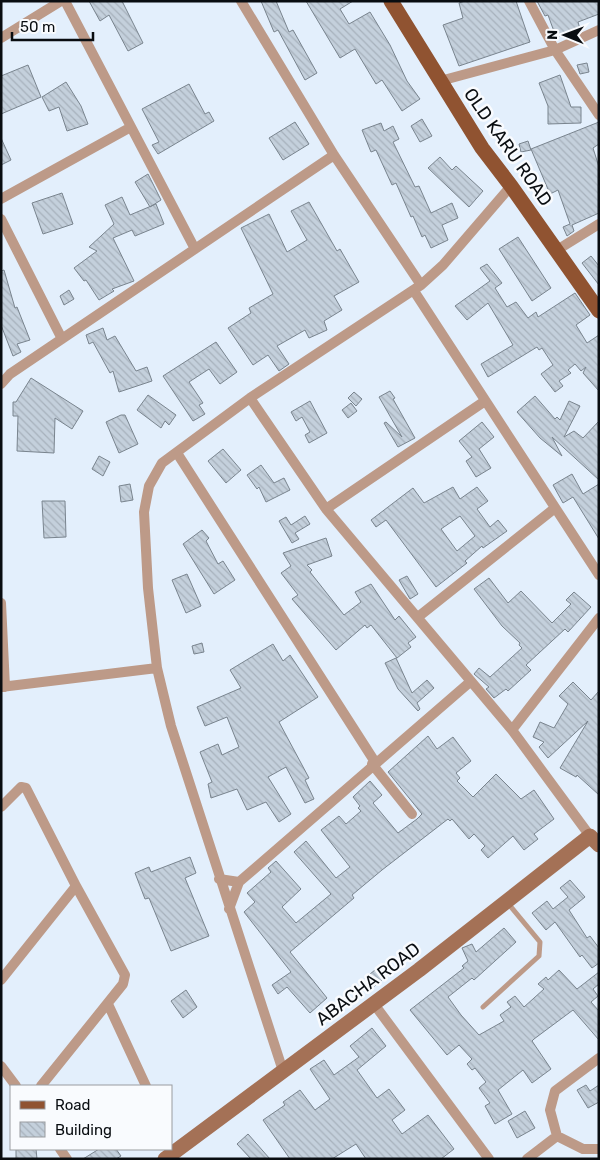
<svg xmlns="http://www.w3.org/2000/svg" width="600" height="1160" font-family="Rubik,sans-serif">
<defs>
<pattern id="building-back-hatch" width="6" height="6" patternUnits="userSpaceOnUse" patternTransform="scale(1.25)"><rect width="6" height="6" fill="#c4d0dc"/><path d="M-1 5l2 2M0 0l6 6M5-1l2 2" fill="none" stroke="#a7b1bc"/></pattern>
</defs>
<rect width="100%" height="100%" fill="#e3effc"/>
<path fill="url(#building-back-hatch)" stroke="#79848e" fill-rule="evenodd" d="M89,1H122L143,43L128,51L109,15L100,21Z
M261,1H276L289,32L293,30L317,73L305,80L278,30L274,32Z
M306,1H353L340,9L349,24L370,12L390,45L407,81L420,99L402,111L382,80L376,84L355,49L340,58Z
M465,1H516L530,42L459,66L443,25L463,18L459,3Z
M537,1H599V14L578,22L580,29L556,37L548,15L545,16Z
M587,63L589,72L580,74L577,65Z
M28,65L41,97L1,114V76Z
M560,75L571,107H581V123L548,124V106L539,83Z
M66,82L81,106L88,124L67,131L59,107L49,111L42,97Z
M189,84L205,114L209,112L214,121L158,154L152,145L159,142L142,109Z
M422,119L432,136L420,142L411,126Z
M295,122L309,144L283,160L269,138Z
M599,122V144L593,148L599,167V213L572,225L574,231L567,236L563,227L570,224L558,190L550,194L531,149Z
M381,123L384,131L393,126L399,139L393,142L415,187L419,186L431,213L452,203L458,218L442,225L448,240L431,248L425,235L422,237L413,216L411,217L396,183L392,185L376,150L371,152L362,130Z
M1,138L11,160L1,165Z
M528,141L531,150L521,152L519,144Z
M440,157L452,170L456,166L483,191L469,207L428,168Z
M148,174L161,200L150,207L135,182Z
M62,193L73,224L43,234L32,203Z
M122,197L130,215L156,204L164,224L135,236L132,230L113,238L134,281L112,289L114,291L99,300L86,280L84,281L74,268L97,251L89,247L114,224L105,205Z
M309,202L337,251L340,249L359,282L334,296L342,310L324,321L327,330L309,338L305,330L277,346L289,364L279,371L268,355L253,365L228,328L251,313L249,308L273,294L241,228L269,214L287,252L307,240L291,211Z
M518,237L551,288L532,301L499,249Z
M591,256L599,266V285L582,263Z
M487,264L502,283L495,288L507,307L516,302L528,318L536,312L538,317L575,293L590,315L576,325L587,343L599,335V391L583,373L586,367L581,371L575,364L568,370L571,373L559,381L563,386L555,392L541,374L553,365L542,348L539,350L537,347L488,377L481,364L513,345L488,303L467,320L455,306L490,281L480,268Z
M4,270L15,308L17,307L30,340L17,344L21,352L13,356L1,325V271Z
M69,290L74,299L64,305L60,296Z
M103,328L107,340L115,336L136,371L147,367L152,381L119,392L113,371L110,373L93,342L89,344L86,335Z
M216,342L237,372L220,384L209,369L189,382L203,403L199,405L205,414L193,421L163,376Z
M31,378L83,411L72,429L55,418L54,453L17,451L18,416H13V402H16Z
M390,391L395,398L393,399L415,438L398,447L384,423L386,422L402,437L379,397Z
M354,392L362,399L356,406L348,398Z
M148,395L176,415L169,425L165,421L161,428L137,410Z
M535,396L555,419L557,417L560,420L569,401L580,406L564,437L574,431L583,438L599,421V480L552,437L562,456L540,438L517,412Z
M310,401L327,433L309,443L305,435L310,432L302,417L296,421L291,412Z
M351,403L357,411L348,418L342,410Z
M121,415H125L138,444L119,453L106,422Z
M482,422L494,437L479,449L491,468L476,477L466,461L472,457L459,441Z
M223,449L241,470L226,483L208,461Z
M99,456L110,462L103,476L92,469Z
M261,465L274,483L284,478L290,490L266,502L259,487L257,489L247,475Z
M572,474L583,494L599,484V539L573,497L563,503L553,485Z
M130,484L133,500L121,502L119,486Z
M453,487L460,499L477,487L488,501L477,509L490,527L498,520L507,531L483,548L482,546L465,561L467,563L436,587L386,520L376,527L371,520L413,488L424,503ZM460,516L475,536L457,551L441,529Z
M42,501H65L66,537L44,538Z
M305,516L310,524L295,533L299,539L292,543L279,521L286,517L291,525Z
M202,530L209,538L206,541L218,564L223,561L235,580L214,594L183,544Z
M326,538L332,556L307,565L312,570L310,572L344,615L361,602L355,592L371,584L395,620L399,616L416,637L408,643L411,647L397,658L371,625L367,628L365,625L336,650L292,599L298,595L281,573L291,566L283,553Z
M187,574L201,606L186,613L172,580Z
M407,576L418,594L410,599L399,580Z
M489,578L508,603L521,591L552,623L571,604L566,600L574,592L591,607L568,632L565,629L526,665L531,670L508,691L506,689L494,698L486,689L489,687L474,674L479,668L490,677L522,648L519,645L520,643L502,626L474,589Z
M202,643L204,652L194,654L192,646Z
M273,644L283,661L290,655L318,697L279,722L309,778L305,780L314,799L305,803L286,767L268,777L291,814L279,822L266,802L247,810L237,789L211,798L208,784L212,782L200,752L218,744L222,755L239,747L227,717L205,726L197,707L241,688L230,670Z
M396,658L412,693L427,680L434,688L417,703L420,709L418,711L398,689L385,663Z
M573,682L591,700L599,691V795L577,775L576,777L560,768L588,721L548,758L539,747L544,742L533,737L540,722L554,728L568,704L559,696Z
M428,736L437,749L453,737L471,761L456,773L460,778L457,781L473,797L496,774L521,799L534,790L554,819L534,834L538,839L524,850L513,836L488,858L481,850L485,846L474,834L469,839L452,819L450,821L448,819L382,870L352,895L354,898L290,952L327,998L310,1013L287,987L278,994L272,985L291,972L244,912L255,902L247,893L271,872L268,868L276,861L301,889L282,907L296,923L331,894L294,852L306,841L336,878L350,867L321,830L339,816L346,824L361,811L358,808L360,806L353,797L370,781L382,795L373,803L398,833L417,819L422,814L388,772Z
M190,857L196,873L185,878L209,936L171,951L149,898L145,899L135,873L149,867L151,872Z
M570,880L585,897L569,910L587,938L590,936L599,948V963L592,968L582,955L580,957L555,922L546,930L532,913L547,901L553,909L568,897L560,888Z
M504,928L516,942L474,980L472,978L448,997L461,1015L479,1035L504,1021L500,1015L511,1007L507,1002L515,996L524,1007L544,989L538,984L546,977L548,980L559,970L577,989L599,972V984L593,989L598,996L591,1002L599,1011V1040L573,1010L534,1039L532,1041L551,1069L532,1083L523,1070L498,1090L512,1114L495,1124L485,1106L490,1103L479,1088L486,1082L475,1068L472,1070L467,1064L472,1059L459,1045L447,1055L410,1010L464,968L462,966L468,961L462,948L472,944L476,952Z
M380,966L388,975L372,988L365,978Z
M186,990L197,1007L183,1018L171,1001Z
M372,1028L386,1046L357,1070L377,1098L389,1089L405,1110L392,1120L402,1134L428,1115L454,1149L441,1159H366L356,1144L332,1159H290L263,1120L285,1105L283,1102L300,1090L315,1110L330,1099L310,1069L324,1060L334,1075L359,1057L350,1046Z
M586,1085L590,1091L599,1085V1102L588,1108L577,1090Z
M525,1111L535,1128L517,1138L508,1121Z
M248,1134L270,1159H251L237,1144Z
M16,1149H36L37,1159H16Z
M99,1149H116L121,1156L116,1159H83Z"/>
<g fill="none" stroke-linecap="round" stroke-linejoin="round">
<path stroke="#bd9a88" stroke-width="5" d="M483,1007L539,956L540,942L507,902"/>
<path stroke="#bd9a88" stroke-width="10" d="M65,1L195,249
M241,1L334,155L421,285
M529,1L555,50L599,115
M1,38L61,1
M440,81L555,50L599,30
M1,199L131,127
M1,219L62,339
M557,250L599,224
M414,291L599,575
M1,384L10,374L334,155
M250,398L326,509L512,730L590,836
M177,453L375,762
M326,509L485,401
M1,603L5,687
M418,617L555,508
M1,687L157,668
M512,730L599,618
M372,764L412,814
M1,807L21,787L26,788L76,886L125,975L123,984L41,1086
M219,879L239,882L470,682
M229,909L239,882
M1,980L76,886
M108,1004L146,1086
M374,1004L489,1159
M599,1058L555,1091L550,1110L557,1136L583,1149H599
M1,1066L16,1086
M283,1071L171,726L157,668L148,588L144,512L149,486L162,463L250,398L421,285L443,265L511,186
M60,1149L67,1159
M527,1159L557,1136"/>
<path stroke="#a47156" stroke-width="15" d="M165,1159L419,970L590,836L599,845"/>
<path stroke="#905331" stroke-width="15" d="M391,1L482,148L511,186L599,311"/>
</g>
<g text-anchor="middle" stroke-width="5" stroke-linejoin="round" paint-order="stroke">
<g font-size="18" fill="#090d11" stroke="#f9fbfe">
<text transform="translate(508 147) rotate(55)" y="6">OLD KARU ROAD</text>
<text transform="translate(368 984) rotate(-37)" y="6">ABACHA ROAD</text>
</g>
</g>
<rect width="600" height="1160" fill="none" stroke="#090d11" stroke-width="5"/>
<rect x="10" y="1085" width="162" height="65" fill="#f9fbfe" stroke="#999c9f"/>
<rect x="20" y="1101" width="25" height="8" fill="#905331" stroke="#999c9f"/>
<text x="55" y="1110" font-size="15" fill="#090d11">Road</text>
<rect x="20" y="1122" width="25" height="15" fill="url(#building-back-hatch)" stroke="#999c9f"/>
<text x="55" y="1135" font-size="15" fill="#090d11">Building</text>
<g transform="translate(565 35) rotate(271)" stroke="#f9fbfe" stroke-width="4" paint-order="stroke">
<path d="M0-4L9 19L0 12L-9 19Z" fill="#090d11"/>
<text y="-8" font-size="14" font-weight="bold" text-anchor="middle" fill="#090d11">N</text>
</g>
<path d="M12 32v8h81v-8" fill="none" stroke="#090d11" stroke-width="2.5"/>
<text x="20" y="32" font-size="15" fill="#090d11" stroke="#f9fbfe" stroke-width="4" paint-order="stroke">50 m</text>
</svg>
